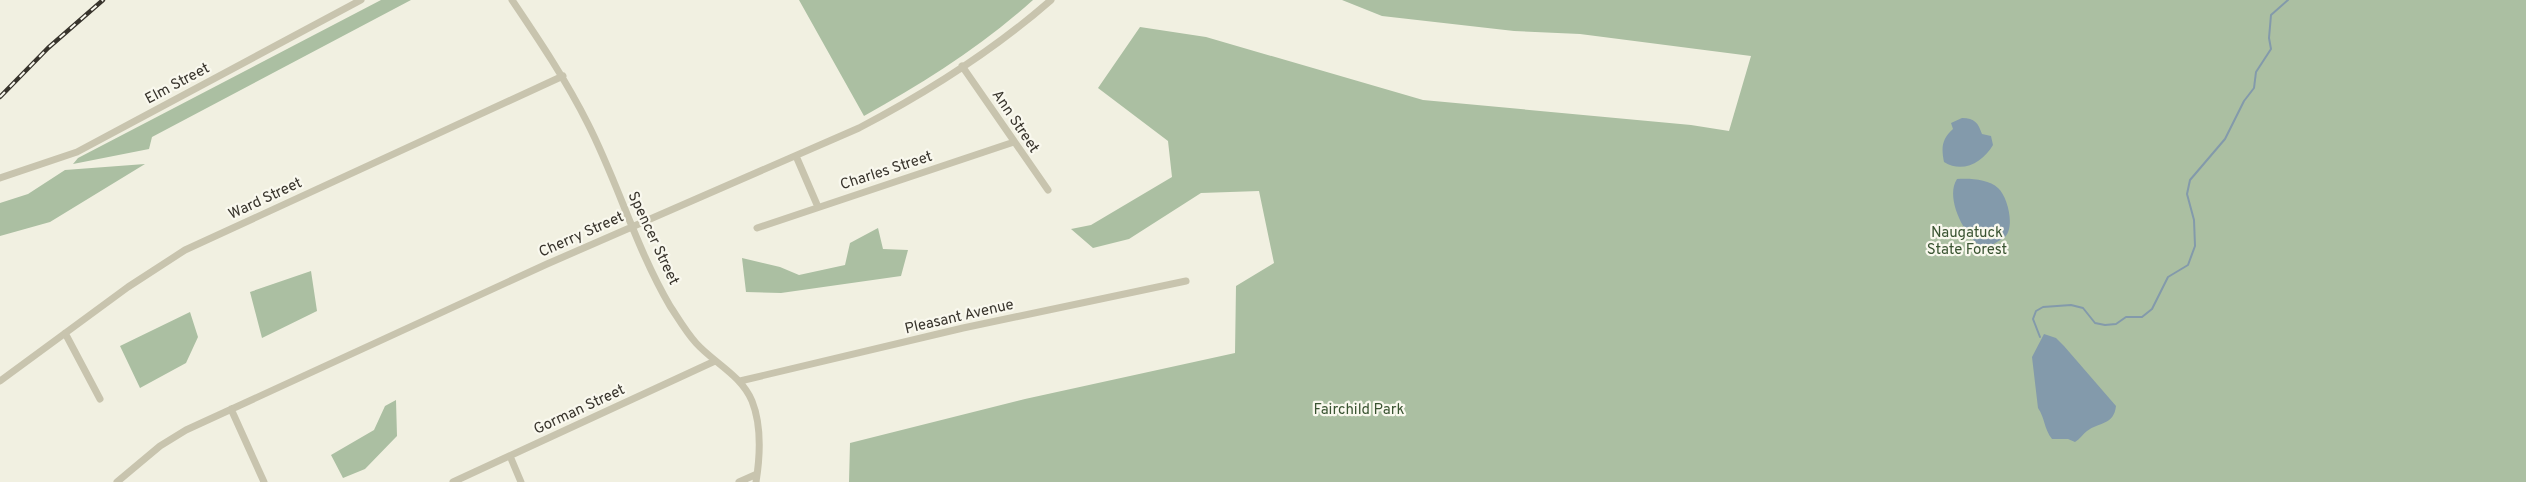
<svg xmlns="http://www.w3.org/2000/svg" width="2526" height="482" font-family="Overpass,sans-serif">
<rect width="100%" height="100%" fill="#f1f0e1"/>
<path fill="#abbfa2" d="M381,0H411L152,137L149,149L73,164L78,158Z
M799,0H1033C982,46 924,83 864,116Z
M1342,0H2526V482H849L850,443L1025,399L1235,353L1236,286L1274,263L1259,191L1201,193L1129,239L1093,248L1071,229L1091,225L1172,177L1168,141L1098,88L1140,27L1206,37L1423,100L1691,125L1729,131L1751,56L1580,34L1514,31L1382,16Z
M145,164L50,222L0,236V203L28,194L65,170Z
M878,228L883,249L908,250L901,276L781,293L746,292L742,258L780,267L799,275L845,265L850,243Z
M311,271L317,311L262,338L250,292Z
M190,312L198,337L186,363L140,388L120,346Z
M396,400L397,436L365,469L343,478L331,455L374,430L385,406Z"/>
<path fill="#839aab" d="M1962,118C1975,118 1978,123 1982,134L1991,136L1993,145C1983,162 1963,174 1944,162C1941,147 1942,139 1953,129L1951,123Z
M1957,179C1969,178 1989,179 1998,188C2008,197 2015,227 2005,237C2001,240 1990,246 1985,249C1966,240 1944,198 1957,179Z
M2044,334L2056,338L2064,346L2116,406C2114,425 2099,422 2087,431C2083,434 2080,439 2075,442L2068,439H2052C2044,429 2045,418 2038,408L2032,357Z"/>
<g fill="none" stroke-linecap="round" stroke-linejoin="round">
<path stroke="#839aab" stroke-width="2" d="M2040,337L2033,319L2036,311L2043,307L2071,305L2083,308L2095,323L2105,325L2116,324L2126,317H2142L2152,309L2168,277L2188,265L2195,246L2194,220L2187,194L2190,180L2225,139L2244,101L2254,88L2256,72L2271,49L2269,38L2271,15L2288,0"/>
<path stroke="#c8c4ae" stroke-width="7" d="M512,0C539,40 566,80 588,124C618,183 636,248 670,306C678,318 686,332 696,343C714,363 741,375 752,401C762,426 760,457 756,482
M962,66L1048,190
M796,156L818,207
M0,178L77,152L361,0
M757,228L1014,142
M65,333L100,399
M0,381L128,287L185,250L563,76
M740,381L963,328L1186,281
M231,409L264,482
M510,456L521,482
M117,482L160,446L186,430L547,264L859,128C926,93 994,50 1051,0
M453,482L715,361
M739,482L757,474"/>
<defs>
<path id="rail" d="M0,97L48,48L103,0"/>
</defs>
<use href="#rail" stroke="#38342c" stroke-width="4.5"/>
<use href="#rail" stroke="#f9f8ee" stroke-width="2" stroke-dasharray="7" stroke-linecap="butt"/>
</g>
<g text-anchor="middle" stroke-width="4.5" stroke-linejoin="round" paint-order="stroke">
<g font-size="15" fill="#38342c" stroke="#f9f8ee">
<text transform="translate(177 83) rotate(-28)" y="5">Elm Street</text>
<text transform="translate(1016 121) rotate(56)" y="5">Ann Street</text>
<text transform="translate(886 170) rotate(-18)" y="5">Charles Street</text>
<text transform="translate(265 198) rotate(-25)" y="5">Ward Street</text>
<text transform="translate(581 234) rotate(-24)" y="5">Cherry Street</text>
<text transform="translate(654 238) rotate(65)" y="5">Spencer Street</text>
<text transform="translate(959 316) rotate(-13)" y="5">Pleasant Avenue</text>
<text transform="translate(579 409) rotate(-25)" y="5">Gorman Street</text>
</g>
<g font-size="15" fill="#3a5432" stroke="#f9f8ee">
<text x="1967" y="237">Naugatuck<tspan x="1967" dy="17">State Forest</tspan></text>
<text x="1359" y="414">Fairchild Park</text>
</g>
</g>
</svg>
